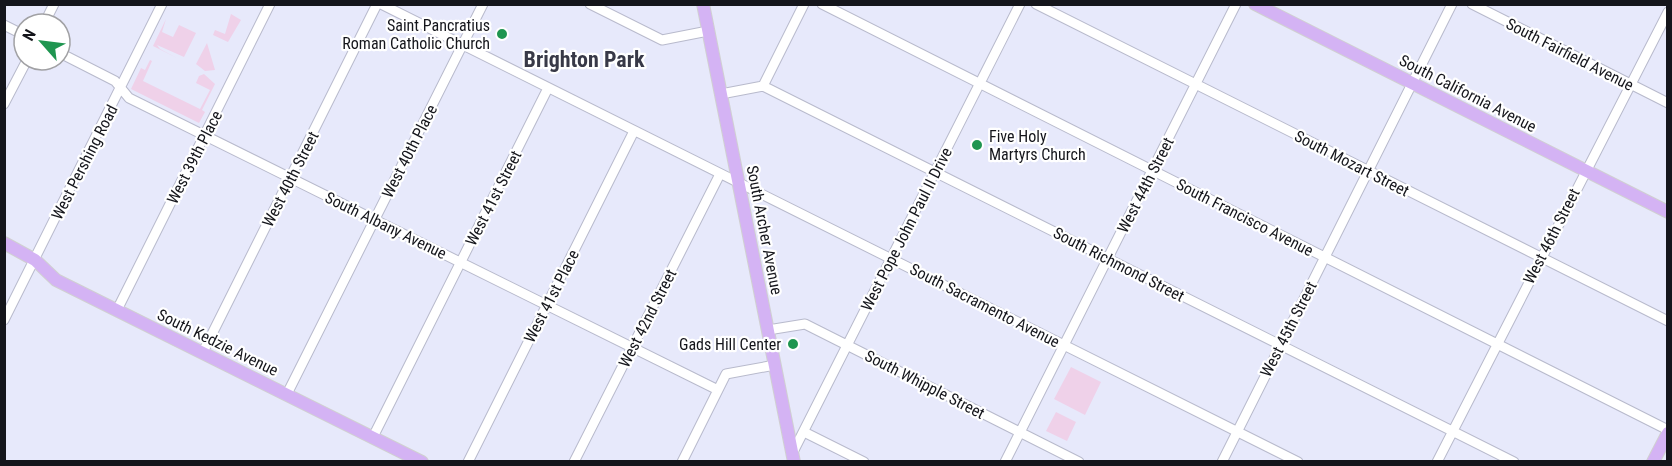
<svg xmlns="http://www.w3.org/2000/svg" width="1672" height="466" font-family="'Roboto Condensed',sans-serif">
<rect width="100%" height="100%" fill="#e7e9fb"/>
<path fill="#efd1e9" d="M231,14L241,20L228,42L213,35L215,30L225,34Z
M166,19L162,32L173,37L179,25L196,33L184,57L157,45L160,49L177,58L153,46Z
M207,43L215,70L205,71L196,64Z
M150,60L152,61L143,81L200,109L210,90L196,83L199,76L204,74L215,84L202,110L205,112L199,123L131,89L141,68L145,70Z
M1071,367L1101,382L1085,415L1054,399Z
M1056,412L1076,422L1067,441L1046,431Z"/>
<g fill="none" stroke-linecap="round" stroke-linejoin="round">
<defs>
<path id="minor" d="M381,4L1298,462
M590,4L662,40L708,31
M822,4L1668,430
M1036,4L1668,321
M1472,4L1668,103
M44,24L54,4
M4,25L24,35
M60,53L115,81L129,98L718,390
M763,86L804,4
M721,94L763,86L1514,462
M4,104L27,60
M117,310L270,4
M4,320L162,4
M768,330L805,324L1079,462
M203,352L377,4
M287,394L483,4
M804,432L864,462
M373,437L548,88
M792,454L1020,4
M468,462L634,131
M574,462L720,174
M682,462L726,374L775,365
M1005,462L1236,4
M1222,462L1452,4
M1437,462L1668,12"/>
<path id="major" d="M703,4L794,462
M1255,4L1668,212
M4,243L35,260L56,280L422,462
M1653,462L1668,433"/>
</defs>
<use href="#minor" stroke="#b8bacc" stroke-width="11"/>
<use href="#major" stroke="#d0d0d1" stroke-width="14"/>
<use href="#minor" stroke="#fff" stroke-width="9"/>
<use href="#major" stroke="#d4b3f4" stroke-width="12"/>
</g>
<g fill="#1f9550" stroke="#fff" stroke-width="2">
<circle cx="502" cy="34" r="6"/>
<circle cx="977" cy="145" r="6"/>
<circle cx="793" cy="344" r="6"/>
</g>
<g text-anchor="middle" stroke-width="4.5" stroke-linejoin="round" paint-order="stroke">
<g font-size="16" fill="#14151b" stroke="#fff" text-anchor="end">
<text x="490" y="31">Saint Pancratius<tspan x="490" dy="18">Roman Catholic Church</tspan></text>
<text x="989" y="142" text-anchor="start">Five Holy<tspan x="989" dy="18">Martyrs Church</tspan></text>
<text x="781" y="350">Gads Hill Center</text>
</g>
<g font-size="16" fill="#14151b" stroke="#fff">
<text transform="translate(1570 54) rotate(27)" y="6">South Fairfield Avenue</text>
<text transform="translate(1468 93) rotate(27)" y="6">South California Avenue</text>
<text transform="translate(409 151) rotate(-63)" y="6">West 40th Place</text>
<text transform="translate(194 157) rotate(-63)" y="6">West 39th Place</text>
<text transform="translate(84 162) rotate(-63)" y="6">West Pershing Road</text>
<text transform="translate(1352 163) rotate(27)" y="6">South Mozart Street</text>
<text transform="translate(290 179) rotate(-63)" y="6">West 40th Street</text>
<text transform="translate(1145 185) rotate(-63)" y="6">West 44th Street</text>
<text transform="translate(493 198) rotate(-63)" y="6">West 41st Street</text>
<text transform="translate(1245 217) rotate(27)" y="6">South Francisco Avenue</text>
<text transform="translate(386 225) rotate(26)" y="6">South Albany Avenue</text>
<text transform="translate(906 229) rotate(-63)" y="6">West Pope John Paul II Drive</text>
<text transform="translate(765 230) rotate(79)" y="6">South Archer Avenue</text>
<text transform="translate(1551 236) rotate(-63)" y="6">West 46th Street</text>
<text transform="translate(1119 264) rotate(27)" y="6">South Richmond Street</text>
<text transform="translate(551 296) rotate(-63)" y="6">West 41st Place</text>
<text transform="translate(985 305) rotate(27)" y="6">South Sacramento Avenue</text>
<text transform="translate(647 318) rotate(-63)" y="6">West 42nd Street</text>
<text transform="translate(1288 329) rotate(-63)" y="6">West 45th Street</text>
<text transform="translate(218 342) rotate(26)" y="6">South Kedzie Avenue</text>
<text transform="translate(925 384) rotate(27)" y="6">South Whipple Street</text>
</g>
<g font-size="22" font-weight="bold" fill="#383947" stroke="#fff">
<text x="584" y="67">Brighton Park</text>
</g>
</g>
<rect width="1672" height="466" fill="none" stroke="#14151b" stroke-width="12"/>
<g transform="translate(42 42) rotate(298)"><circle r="28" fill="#ffffff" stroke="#a1a1a4" stroke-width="1.5"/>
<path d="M0-4.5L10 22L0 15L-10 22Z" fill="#1f9550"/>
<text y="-9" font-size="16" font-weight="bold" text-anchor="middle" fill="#14151b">N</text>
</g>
</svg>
